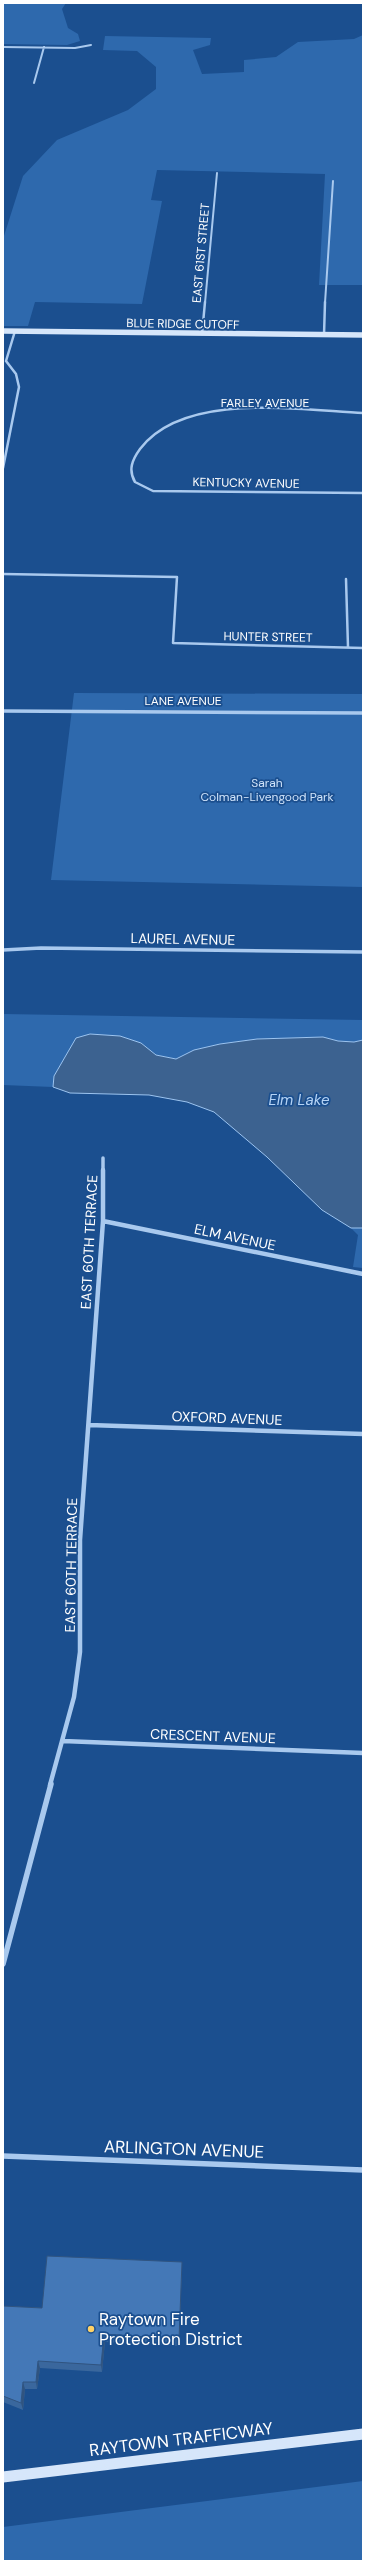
<svg xmlns="http://www.w3.org/2000/svg" width="366" height="2564" font-family="'DM Sans',sans-serif">
<rect width="100%" height="100%" fill="#1b4f8f"/>
<path fill="#2e69ad" d="M3,3H66L62,9L68,28L78,34L80,41L67,45L3,44Z
M363,35V285H319L325,174L157,170L151,200L162,201L142,304L35,302L28,326H3V239L23,176L57,140L128,110L156,89V67L137,51L103,50L105,36L211,38L210,45L193,50L202,74L244,72V60L276,57L298,42L354,39Z
M74,693L363,694V887L51,880Z
M3,1014L363,1020V1040L354,1042L337,1041L323,1037L257,1039L220,1044L194,1050L176,1059L156,1055L141,1043L54,1076L53,1087L3,1085Z
M351,1228H363V1268L353,1267L358,1235Z
M363,2481V2561H3V2527Z"/>
<path fill="#3c6290" stroke="#9cc4f0" d="M90,1034L120,1036L141,1043L156,1055L176,1059L194,1050L220,1044L257,1039L323,1037L338,1041L354,1042L363,1040V1228H351L322,1210L267,1157L214,1112L187,1102L149,1095L70,1093L53,1087L54,1076L76,1038Z"/>
<g fill="none" stroke-linecap="round" stroke-linejoin="round">
<path stroke="#a9c9ee" stroke-width="2" d="M3,47L75,48L91,45
M34,83L44,47
M205,303L217,173
M325,303L333,181"/>
<path stroke="#a9c9ee" stroke-width="2.5" d="M202,334L205,302
M324,335L325,302
M363,413C300,410 184,391 140,449C132,460 128,470 135,482L153,491L363,493
M3,468L19,387L16,374L6,361L15,331
M3,574L177,577L173,643L363,648
M346,579L348,647"/>
<path stroke="#a9c9ee" stroke-width="3.5" d="M3,711L363,713
M3,950L41,948L363,952
M103,1158V1171"/>
<path stroke="#a9c9ee" stroke-width="4.5" d="M103,1221L363,1274
M89,1425L363,1434
M63,1741L363,1753
M50,1785L74,1697L80,1652V1540L103,1221V1170"/>
<path stroke="#a9c9ee" stroke-width="5.5" d="M3,1964L51,1784
M3,2156L363,2170"/>
<path stroke="#d6e6fa" stroke-width="5.5" d="M3,331L363,335"/>
<path stroke="#d6e6fa" stroke-width="11" d="M3,2477L363,2434"/>
</g>
<path fill="#3a679d" d="M182,2262L179,2346L105,2342L102,2372L40,2368L37,2389H25L23,2410L3,2402V2306L42,2308Z"/>
<path fill="#305480" d="M182,2262V2271L179,2346V2339Z
M104,2334L105,2342L102,2372L101,2365Z
M38,2361L40,2368L37,2389L36,2382Z
M23,2382L25,2389L23,2410L21,2403Z"/>
<path fill="#4478b7" stroke="#305480" d="M47,2256L182,2262L179,2339L104,2334L101,2365L38,2361L36,2382H23L21,2403L3,2396V2306L42,2308Z"/>
<circle fill="#ffd166" stroke="#1b4f8f" stroke-width="1.5" cx="91" cy="2329" r="4"/>
<g text-anchor="middle" stroke-width="3.5" stroke-linejoin="round" paint-order="stroke">
<g font-size="12" fill="#fff" stroke="#1b4f8f">
<text transform="translate(201 253) rotate(-85)" y="4">EAST 61ST STREET</text>
<text transform="translate(183 324) rotate(1)" y="4">BLUE RIDGE CUTOFF</text>
<text x="265" y="407">FARLEY AVENUE</text>
<text transform="translate(246 483) rotate(1)" y="4">KENTUCKY AVENUE</text>
<text transform="translate(268 637) rotate(1)" y="4">HUNTER STREET</text>
<text x="183" y="705">LANE AVENUE</text>
</g>
<g font-size="12" fill="#cfe3fa" stroke="#1b4f8f">
<text x="267" y="787">Sarah<tspan x="267" dy="14">Colman-Livengood Park</tspan></text>
</g>
<g font-size="14" fill="#fff" stroke="#1b4f8f">
<text transform="translate(183 939) rotate(1)" y="5">LAUREL AVENUE</text>
<text transform="translate(235 1237) rotate(12)" y="5">ELM AVENUE</text>
<text transform="translate(89 1242) rotate(-87)" y="5">EAST 60TH TERRACE</text>
<text transform="translate(227 1418) rotate(2)" y="5">OXFORD AVENUE</text>
<text transform="translate(71 1565) rotate(-89)" y="5">EAST 60TH TERRACE</text>
<text transform="translate(213 1736) rotate(2)" y="5">CRESCENT AVENUE</text>
</g>
<g font-size="15" font-style="italic" fill="#b5d3f5" stroke="#1b4f8f">
<text x="299" y="1105">Elm Lake</text>
</g>
<g font-size="17" fill="#fff" stroke="#1b4f8f">
<text transform="translate(184 2149) rotate(2)" y="6">ARLINGTON AVENUE</text>
<text transform="translate(181 2439) rotate(-7)" y="6">RAYTOWN TRAFFICWAY</text>
</g>
<g font-size="17" fill="#fff" stroke="#1b4f8f" text-anchor="start">
<text x="99" y="2325">Raytown Fire<tspan x="99" dy="20">Protection District</tspan></text>
</g>
</g>
<rect width="366" height="2564" fill="none" stroke="#ffffff" stroke-width="8"/>
</svg>
